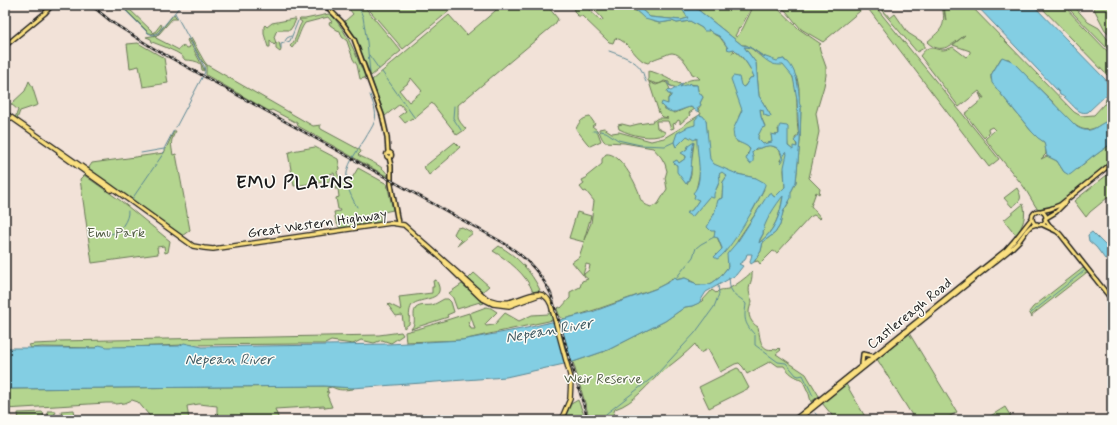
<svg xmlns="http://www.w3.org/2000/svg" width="1117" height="425" font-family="Mynerve,sans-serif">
<rect width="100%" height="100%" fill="#f2e2d8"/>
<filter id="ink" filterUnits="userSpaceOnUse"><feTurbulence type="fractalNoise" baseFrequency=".025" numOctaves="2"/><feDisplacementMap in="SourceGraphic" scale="8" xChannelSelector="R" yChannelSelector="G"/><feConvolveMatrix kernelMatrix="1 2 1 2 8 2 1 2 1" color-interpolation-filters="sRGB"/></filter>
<g filter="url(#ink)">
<path fill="#b4d58f" stroke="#687856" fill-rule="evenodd" d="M125,5L154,33L161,24L162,26C158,32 156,35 149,33L124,8Z
M346,5H363L401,51L371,76L357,41L345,21L353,14Z
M365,5H454V7L403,49Z
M502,5H551L549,8L558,19L555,24L458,105C459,119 455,117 466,129L457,135L432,103L413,119L412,118L405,123L399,116L406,111L400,104L385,116L372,80L449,15L467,35ZM411,78L422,91L409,102L399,90L407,84Z
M572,5L586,7L601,21L603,20L602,18L590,5H630L634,10L652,21L659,23L672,21L677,23L690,21L702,28H707L715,35L719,36L728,48L734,50L732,54L735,51C744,58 749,66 754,76L753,78H750L745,86L743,87L741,85L742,110L739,116L737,142C742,143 749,145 750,151L747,154L754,157L751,153L753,150L770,145L779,149L782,157L780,161L785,152L787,153L788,155L784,170L785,187L776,197L773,196L762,204L739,238L728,260V267L719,278L712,283L706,285H697L695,283L685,278L675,280L672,278C663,288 647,291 635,296C612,304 588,313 564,319L560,317L557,309L559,307L561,308L570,298V292L580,287L582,281L588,279L584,276V274L589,270L590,265L586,264L583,275L572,262L579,257L584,242L569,238L577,212L591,216L584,240L591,223L594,201L586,191L584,192L580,187L584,184L582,180L588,177L587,176L602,164V159L606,154C620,152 635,182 639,193C640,196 639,197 641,200C643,204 646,205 651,207L658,204L667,189L665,178L667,171L665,164L661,157L653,148L624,143L605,142C602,140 599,132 599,129L604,128L612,133L619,132L651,141L664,138L684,126L685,124L701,114L698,109L701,105L700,103L703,97L698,91L697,85L689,84L679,88C686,80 690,79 700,79L697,76L692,74C689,67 681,53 672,53C669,53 666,55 663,56C657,58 653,59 648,63C637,62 629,40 615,38L613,43L609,42L582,16H578L575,13ZM697,119L706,120C707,127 707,155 710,160C716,170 745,176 756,178L764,189L753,210L717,259L716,255L722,249L710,220L714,214L719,199L722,198L723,182L727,176L722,171L719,174C719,191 715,190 705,201C700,206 696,212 692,217V210L699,200L695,195L700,172L697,138L695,139L687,136L676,147L674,142L695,125ZM694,143L691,165V175L687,184L679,174L677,165L674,162L676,160L679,163L686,158V156L683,154L684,151L687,149Z
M636,5H650L655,7V5H684L682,9L688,18L681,20L650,17Z
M692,5H753L742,25L739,28L735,36L737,37L743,28L754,5H774L799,29L821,44L819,45L820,50L826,67V75L824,86L816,113L819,132L809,178L820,189L819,194L816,192L811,206L821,218L820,219L814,215L810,217L777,253L773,251L760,264L758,261L754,262L761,251L763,242L775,233L780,225L783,212L789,202L791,192L796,182L800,141L801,107L799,104V88L797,78L784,59L779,60L777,62L763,56L746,45H742Z
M777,5H874L999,159L989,167L866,6L823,42L801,29L786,11Z
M877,5H884L885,8L883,10L890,18L895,14L908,33L924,43V48L917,52Z
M942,5H943L946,21L944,5H970L1074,112L1081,116L1094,115L1104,104H1105L1106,99L1112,93V122L1107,121C1088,134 1081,132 1066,117C1061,112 1056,107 1053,102L1009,59L1001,58L991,75V79L996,88L1032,132L1045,143L1046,154L1041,159L1047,156L1057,161L1064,172L1078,169L1099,150L1093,157L1112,143V161L1058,204L1047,209H1039L1036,207L1024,187L985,139L995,130L992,127L988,129L989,133L984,138L965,114L982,100L979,93L983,98H984L979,91L959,107L921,57L920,56C930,43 930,49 943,50C946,50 950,48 953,47L966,57L970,53V51L953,45L965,35C953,44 941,56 927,42C943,28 946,27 942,5Z
M1039,5H1063L1112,56V76L1111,77L1108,74L1107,75Z
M1065,5H1073L1088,22L1099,28L1112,45V53Z
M1092,5H1112V36L1105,30Z
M174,14L177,19H172L159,34L155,36L156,38L179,50L181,46L188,48L190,47L187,40L188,39L203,67L204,71L202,70L201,64C197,61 191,60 185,60L181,55L176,52L165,47L152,42L151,39L146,37L157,35Z
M329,14H331C348,34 354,50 364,74L365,78L360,79L357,65L353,59L347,41L342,37L340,31L337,30L330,25L329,23L332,22L328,17L305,23C299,31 299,40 292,48L290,46C297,40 297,29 302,22L299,20L300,19H305Z
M293,19H296L294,24L290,30H278L276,32L274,37L276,43L279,42L281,50L280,52L276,49V43L274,45L270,40V47H268L264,34V26L265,25L267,27L272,23Z
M191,38L204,61L207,65L313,126L321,125L320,127L321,129L360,150L361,152L358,155C367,160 386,166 388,177L298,126L297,123L272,110L269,111L206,75V65L202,61L190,39Z
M138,43L164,58L168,83L143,87L139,66L130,68L127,44Z
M744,47C753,46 755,54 762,57C769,60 776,61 783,65C803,77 794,116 799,135L795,138L797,147L793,150L788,146L787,136L778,129L779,134L776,135H771L773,141L772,142L763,144L758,139C757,133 761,129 765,126L761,117L760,109L763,110L764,115L770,117L771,116L759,96L756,63Z
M648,71C662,73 669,81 681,84L678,88L674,87L669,85V82L664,81C658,86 655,83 648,81Z
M29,81L32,86L38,105L20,111L17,119L15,118L18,110L11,104L25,91Z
M649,82L656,85L664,82L667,83L670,89L668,90L669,94H671V96L668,98V104H666L663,108L675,113L689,107L695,109L689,113L690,115L680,124V121L678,120L676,123L673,124L674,128L671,129L668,121H656L657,128L665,132V134C651,140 633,136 619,129L618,125L622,124L630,126L638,124L652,122L658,118H668L663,117L659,113Z
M590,117L595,124L592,126L597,130L601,141L590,146L587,143L576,129C579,122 582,118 590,117Z
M174,131H176C170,141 171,144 173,155L176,154L190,230L182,236L88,169L92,163L164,153Z
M455,142L460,147L449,157V158L429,175L424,167Z
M315,147L338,159L340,169L337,172C338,177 343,184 348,185L358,168L387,184L393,210L379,213L381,222L340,228L336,222L334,212L340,211L339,209H338L336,198L339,197L338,189H335L337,184L336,183L334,173L329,174L330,181L294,186L288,153L292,151Z
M1112,171V194L1090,212L1086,217L1074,201Z
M84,175L121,201L170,241L168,252L165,253L164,246L157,247L158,254L92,263L80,179Z
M1017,188C1023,199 1021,200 1012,207L1004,198Z
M783,195C781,214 774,232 758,244L763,234V230L765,223L774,206Z
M1023,204C1027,214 1023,227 1016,235L1004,220Z
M462,227L473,233L457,246L461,241L454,234L457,228Z
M499,246C517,256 531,271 540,290L533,292C527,275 508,260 493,251Z
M1083,268L1088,272L1087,274L1086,273L1032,315V317L1029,312L1033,307Z
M752,272C753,285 745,285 752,301C752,303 750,305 750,307C747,315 751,323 758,327C760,335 759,345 767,349C770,350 774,349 777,350L779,348L781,350L776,354L806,374L819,396L811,402L809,394L802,379C795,378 788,372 784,366H778L771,361L747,374L743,367L739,363L735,364L720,372L708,349L700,353L695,344C685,354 675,362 664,370C648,383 635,403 615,409L611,420H602L603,417L595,420H590L573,362L608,350L665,321L685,307L692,306L702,301L712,290L716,293C719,289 723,290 728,289C737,285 745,278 752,272Z
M474,273L489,286L482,292L468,279Z
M436,280C449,302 419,297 412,305C408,311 410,318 409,324L404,328L402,315L396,316L388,305L389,304L401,310L399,297L432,293V287H434L433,281Z
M462,284L484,303L481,304L480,302L457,309L453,298L449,293Z
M444,299H448L451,302L454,312L447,315L448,317L411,329C418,322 411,314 416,308C421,304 427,306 432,305C436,304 440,301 444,299Z
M486,307L491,308L497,312L485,324L486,326L494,325L505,313L519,321L532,315L549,314L550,310L553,320L462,340L406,342L405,332L421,328L469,313L471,321L468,322L471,329H475L470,313Z
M401,332L403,335L391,343L382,340L374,343L361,340L353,344L331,341L325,344H299L184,345L99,348L42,347L31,348L29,345L34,344L57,343L58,341L379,335Z
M909,333L957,412L947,418V420H915L877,359Z
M737,368L739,369L749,388L709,408L699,387Z
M846,384L867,420H836L822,403Z
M324,386L354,388L353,389C344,390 339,391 332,387L327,388L328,391L326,392H329L327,395L332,407L325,408L324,406L275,409L279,420H217V406L199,404L187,406L189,420H153L138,402L132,400L125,403L115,404V403H106L5,409V389Z
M578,400L586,420H564L571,404Z
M1005,407L1013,420H984Z
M74,410L76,420L48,419L49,418L47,411H55L56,413L54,414V416L56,417L57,419L62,418L61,411Z
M43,412L44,418L41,420H19L18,413Z"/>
<path fill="#83cee3" stroke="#5a8793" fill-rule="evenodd" d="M630,5H636L650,17L681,20L688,18L682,9L684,5H692L742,45L748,46L763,56L777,61L779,60L784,59L785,61L788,62C796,71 798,83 799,95C800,99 798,102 801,107L800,141L796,182L791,192V198L783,212L780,225L775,233L763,242L761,251L754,262L751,264L750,262L752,254H747L745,260L739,264L743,266L736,275L706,292L699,303L692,306L685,307L665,321L608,350L573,362L506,377L352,388L324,386L5,389V348H96L99,345L107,347L179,346L184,343L202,347L389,344L462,340L527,328L592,312L655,289L669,282L675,277L676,278V280L685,278L690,280L689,281L695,283L697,285H706L712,283L719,278L728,267L727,254L738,241L769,193H771L773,196L775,197L785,187L784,167L787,154L786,152L783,157L784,159L781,163C781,161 782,159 782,157C782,150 775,145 768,146C764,146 761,149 756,148L752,152C752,156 756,161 750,164L746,159L750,149C745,143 738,144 734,138L733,130L742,110L731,79L733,76L739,77L741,85L743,87L745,86L750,78L754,77C750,66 743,57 734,49L730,50L727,49L728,48C725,44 723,39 719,36C715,34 711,33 708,29L709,31H704L702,28L690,21L677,23L672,21L660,23L652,21L645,19ZM744,47C755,46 762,60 773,64C776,65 779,65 783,65L793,77L797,99L799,135L794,141L797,144V147L793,146V150L788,146V127L787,126L780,125L779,127V134L776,135L771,134L772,142L763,144L758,139V136L762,128L765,127L761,117L760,109L763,110L764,115L770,117L771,116L759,96L756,63ZM783,196C781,214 774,232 759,243L760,239L763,234C762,225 777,203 783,196Z
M976,5H1033L1105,79L1109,86V90L1107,94L1088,112C1076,116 1070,98 1060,95L1059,92Z
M1002,57L1012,61L1077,127C1094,137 1098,121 1111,121L1112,122V143L1093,157L1094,155L1071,174L1069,175L1064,172L1057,161L1047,156L1044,142L1038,138L1032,132L992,83L991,75Z
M683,83L680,87L685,85H688L689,83L691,85H697L698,91L703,97L700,103L701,105L697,108L698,110V112L691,107C678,109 673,118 661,105L662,102L668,104V99L671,96V94H668L667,91L668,90L671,91Z
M699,115L703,116L706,120L710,159L714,164L737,174L756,178L765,183V185C761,198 728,255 717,259L714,257L722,249V248L718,238L714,237L715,231H711L707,227L714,214L718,200L722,198L723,182L727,176L722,172L719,174L720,180L714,194V198L709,197L692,217L686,213L692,210L699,200L694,198L695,195L693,193C705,181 696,153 697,138L694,140L687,136L676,147L674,142L677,133L688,127L695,125V120Z
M694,142C690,153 694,177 686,184L677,172V165L675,164L673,162L677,160L679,163L686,158V156L681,153L687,149L688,146Z
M1092,232L1112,252V261L1107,258L1105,259L1096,247L1089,241L1088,235Z"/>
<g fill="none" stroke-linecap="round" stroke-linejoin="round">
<path stroke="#5a8793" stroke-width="1" d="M120,5L148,33L153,35L158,33L181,5
M358,5L363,17L367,42L370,73
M175,13L204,66L205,72L176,127
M285,41L287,38L291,36
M281,49V44L290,41L298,21
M609,51C620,55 637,60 642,71C644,74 644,79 646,82
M369,55L379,69
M382,72L414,117
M667,82L669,85L675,89
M454,106L453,118L461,130
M593,131H597
M600,131L606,132L618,140L640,145L665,146L674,142
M141,153L164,149
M132,199L163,154L165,147L174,130
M357,207C339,176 346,167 365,139C368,133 373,127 375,120C377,112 373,103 370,95
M111,234C120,233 129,219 128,211
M676,278L693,257L696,248L701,244L714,237
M729,278C730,282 729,288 732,291C735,297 741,297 746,304C744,319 744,323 755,335V345L778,362L786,363L796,375L799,376L803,375L813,396
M1031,313L1084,271
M815,413L821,420
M602,417L657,374L695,333L714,307L719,294L718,285"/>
<defs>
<path id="major" d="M325,5L342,22L354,39L382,115L387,137L388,152
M5,46L45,13L52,5
M386.5 155a2.5 2.5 0 1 1 5 0a2.5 2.5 0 1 1-5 0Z
M389,157L391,166V184L398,223
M1041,211L1050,209L1060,205L1112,163
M1032 218a7 7 0 1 1 14 0a7 7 0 1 1-14 0Z
M1046,218L1056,212L1065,203
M1045,219L1049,225L1060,234L1112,300
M1041,224L1056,231
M862,364L863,354L873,356
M794,420L1006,250L1014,241L1032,218
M798,420L1012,248L1019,241L1027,230L1031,226L1037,224"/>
<path id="highway" d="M5,113L108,185L193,246
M59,153L111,190
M193,246L204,248L213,249L391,223L404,225L487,299C495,302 502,303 509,302C524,299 543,284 551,305L571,379L570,399L561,420
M445,263L481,298L493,304L509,306L539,295"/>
</defs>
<use href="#major" stroke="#1c1c1c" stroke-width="6"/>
<use href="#highway" stroke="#1c1c1c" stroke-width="6"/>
<use href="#major" stroke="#fbe080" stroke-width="3"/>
<use href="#highway" stroke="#fbe080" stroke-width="3.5"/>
<defs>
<path id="rail" d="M91,5L113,23L153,48L502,242C524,255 540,271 551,294L588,420"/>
</defs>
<use href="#rail" stroke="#1c1c1c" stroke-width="2.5"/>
<use href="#rail" stroke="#fdfcf7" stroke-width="1" stroke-dasharray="3" stroke-linecap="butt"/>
</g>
</g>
<g text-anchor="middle" stroke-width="3" stroke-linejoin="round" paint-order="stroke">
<g font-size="14" fill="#1c1c1c" stroke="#fdfcf7">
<text transform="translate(317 223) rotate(-8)" y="5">Great Western Highway</text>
<text transform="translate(909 313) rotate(-39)" y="5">Castlereagh Road</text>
</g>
<g font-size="14" fill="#515d44" stroke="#fdfcf7">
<text x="116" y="237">Emu Park</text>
<text x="603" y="383">Weir Reserve</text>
</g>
<g font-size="15" font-style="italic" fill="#405a62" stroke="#fdfcf7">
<text transform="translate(549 330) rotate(-10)" y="5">Nepean River</text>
<text x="229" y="364">Nepean River</text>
</g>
<g font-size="18" font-weight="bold" letter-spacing="1" fill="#1c1c1c" stroke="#fdfcf7">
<text x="295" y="188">EMU PLAINS</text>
</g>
</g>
<rect width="1117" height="425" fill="none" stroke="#fdfcf7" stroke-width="20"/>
<rect x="10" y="10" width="1097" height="405" fill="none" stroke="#1c1c1c" stroke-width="1.5" filter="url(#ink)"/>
</svg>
